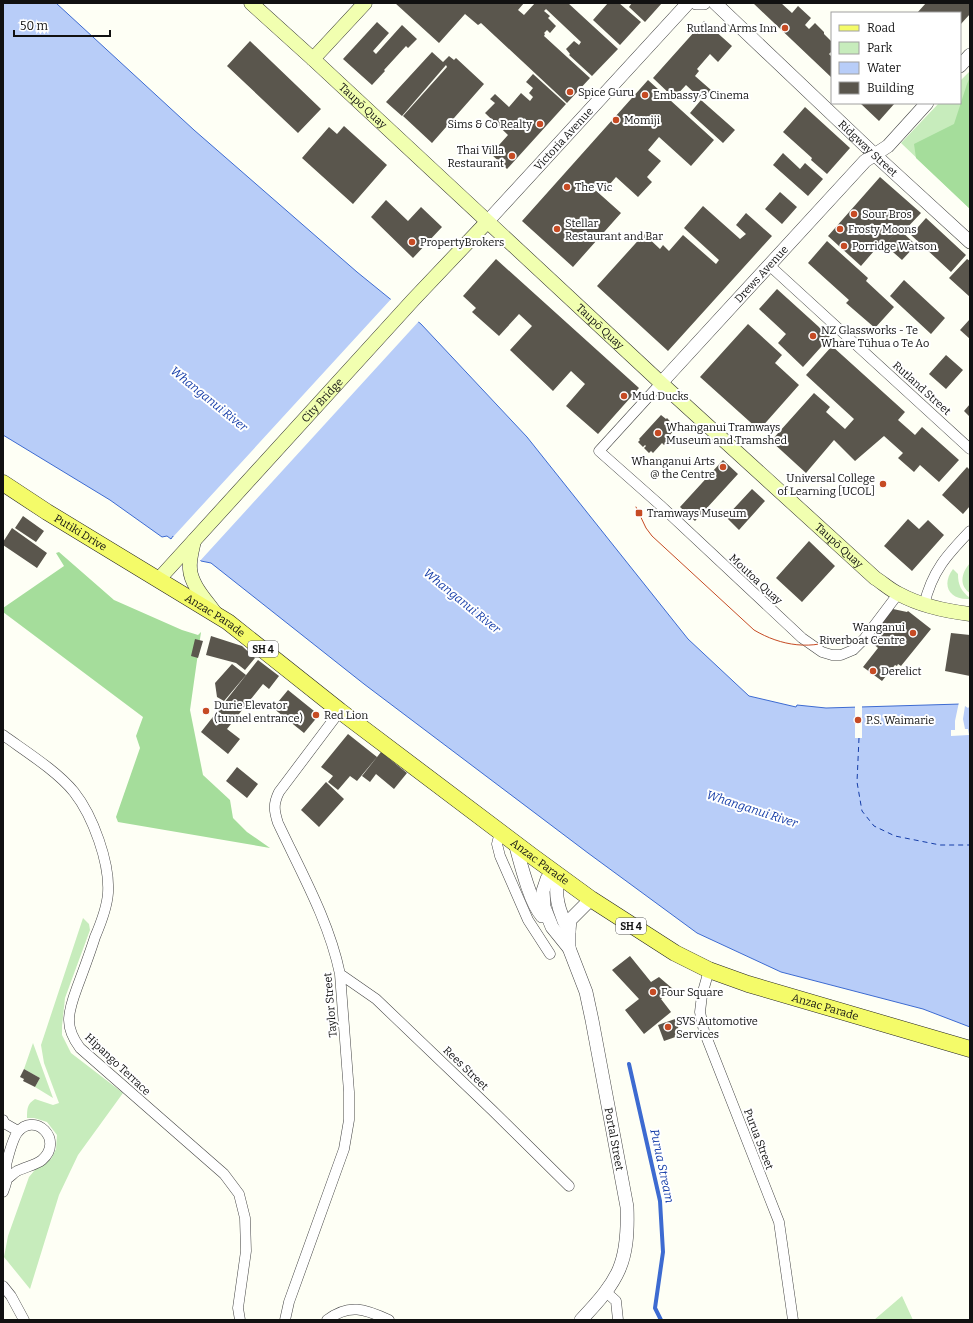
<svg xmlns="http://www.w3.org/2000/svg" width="973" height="1323" font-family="Bitter,serif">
<rect width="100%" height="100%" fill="#fefff5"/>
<path fill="#c7ecbc" d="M970,71V209L901,143L939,103H960V81Z
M970,563V593C958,585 962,572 970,563Z
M953,569L958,574C958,585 961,591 970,598L969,599C949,600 941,585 953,569Z
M83,918L89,924L90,930L65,998L62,1026V1035L71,1053L123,1093L78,1155L59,1195L30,1289L4,1257L8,1236L29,1177L39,1165L51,1159L56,1149L57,1135L47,1122L34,1118H27C27,1109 27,1104 35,1099L53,1105L59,1103L44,1063L41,1045Z
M33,1043L53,1098L35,1087L40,1078L24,1069Z
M902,1296L913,1320H874Z"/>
<path fill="#a5dd9b" d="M970,77V209L916,158L914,144L954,124L967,84Z
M59,552L114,600L182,630L198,635L201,632L190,710L203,775L230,800L233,818L247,832L270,848L118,822L116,817L140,748L136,736L143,717L3,612V608L64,566L56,553Z"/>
<path fill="#b8cdf8" stroke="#3d6bd1" d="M3,3H56L194,130L357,272L421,324L527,437L688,639L749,696L796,707L797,705L826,708L961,704L970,702V1027L923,1009L781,972L697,933L588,853L364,684L211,563L201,561L173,536L171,539L167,536L162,537L110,500L3,435Z"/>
<path fill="#fefff5" d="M392,298L420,320L199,562L173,537Z
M969,701L970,706L968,708L965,706L963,719L965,729H968L969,735L951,736V730H955V721L959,702Z
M855,706H862V738H855Z"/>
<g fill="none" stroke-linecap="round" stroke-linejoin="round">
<path stroke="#3d6bd1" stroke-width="4" d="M629,1064L660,1201L663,1252L655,1308L661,1320"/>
<path stroke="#153da8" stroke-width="1" stroke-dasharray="5 4" stroke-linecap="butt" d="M859,738L857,782L862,811L874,826L895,836L940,845H970"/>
</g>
<path fill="#5a564d" d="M395,3H524L518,10L524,15L535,3H568L618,49L592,76L569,55L570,54L566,49L574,41L579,45L581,42L546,9L544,11L550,16L548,18L556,26L550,33L547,30L544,33L545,34L544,36L590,78L567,103L481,23L478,25L465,14L439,43Z
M608,3H619L641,22L620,45L593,20Z
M632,3H662L645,22L629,7Z
M753,3H781L792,13L798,6L811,18L805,25L809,29L815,23L824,32V34L832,42V51L829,54L832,57V78Z
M926,3H970V14L960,25V13H917Z
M704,21L732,46L718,62L710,54L697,69L699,71L695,76L711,90L702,100L686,85L674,98L653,78Z
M377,22L389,33L373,51L376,54L402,25L417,39L408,48L406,46L384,70L385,71L372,85L343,59Z
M250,41L321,109L298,133L227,66Z
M432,52L443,62L449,56L454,60L456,58L484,84L432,143L403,116L447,67L446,65L402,116L386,102Z
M533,74L566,104L507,169L491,154L508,135L485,113L495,103L490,99L495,94L509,107L521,93L530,101L533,97L529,93L533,88L526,82Z
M648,80L714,140L691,166L659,137L648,150L661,161L647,177L652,182L638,197L616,177L603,192L596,185L593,188L621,213L573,267L522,221Z
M701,100L735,130L723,143L690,113Z
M860,103H895L879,121Z
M805,107L850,148L827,174L811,160L812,158L783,132Z
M344,126L387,165L353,204L302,158L329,127L337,134Z
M783,153L800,169L805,163L823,179L808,196L773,165Z
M880,177L921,213L904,231L900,228L883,247L880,244L861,266L828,236Z
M780,192L797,207L782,224L765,209Z
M386,200L408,221L421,207L442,227L413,258L371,217Z
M703,206L740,239L746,234L736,225L746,213L772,236L668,351L597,286L644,234L660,249L663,245L669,251L683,235L716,264L719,260L684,228Z
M926,218L966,255L951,272L911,235Z
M899,229L916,245L902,260L885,245Z
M827,241L868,278L866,281L894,307L875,328L846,303L849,300L808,263Z
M496,259L639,388L598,434L566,406L585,384L571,371L553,391L510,350L532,326L519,314L499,336L472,312L476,308L463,296Z
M967,259L970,261V297L949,278Z
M904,280L945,318L931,334L890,296Z
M777,289L830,337L803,367L778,343L786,334L759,309Z
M970,319V339L960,330Z
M748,324L782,355L775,363L799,385L759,430L700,377Z
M832,346L905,412L898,420L915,435L922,427L959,460L939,482L920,465L914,472L898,458L903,453L884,436L855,461L834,440L806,473L771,441L814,393L830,407L826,412L845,429L854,419L806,375Z
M946,355L963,370L946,389L929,374Z
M970,404V417L964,411Z
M661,415L666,419L667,418L676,428L667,438L669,440L664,445L662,443L653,453L651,451L649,453L644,448L646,446L645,445L643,447L638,442L640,440L639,439Z
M723,460L738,474L695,521L680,507Z
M967,467L970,470V506L963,514L942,495Z
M752,489L765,501L739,530L726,517Z
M23,516L44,531L36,542L15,528Z
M908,519L919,529L928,520L944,535L912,571L884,546Z
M12,528L47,553L37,568L3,545V542Z
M809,541L835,566L802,602L776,578Z
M893,609L907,612L908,611L931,629L901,666L898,664L897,666L895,665L882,681L863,667L878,648L869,640Z
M951,633L970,635V676L945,671Z
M211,636L242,646L255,658L245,670L236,663L206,655Z
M195,639L203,641L198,658L191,656Z
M258,660L279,676L269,689L263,684L227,729L240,739L228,754L201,732Z
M232,664L246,675L224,701L217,697L215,683Z
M288,690L319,715L304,733L273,708Z
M348,734L377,757L357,781L350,776L338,790L328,782L333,776L321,767Z
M381,752L407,773L394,789L376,774L370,782L362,776Z
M237,767L258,784L247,798L226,781Z
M326,782L344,799L319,827L301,810Z
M630,956L651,982L659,977L673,989L661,999L671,1012L644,1034L625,1010L639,999L612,970Z
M675,1019L681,1035L664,1041L658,1025Z
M24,1069L40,1078L35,1087L23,1081L24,1079L20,1077Z"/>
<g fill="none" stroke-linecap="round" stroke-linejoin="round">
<defs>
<path id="minor" d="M769,265L970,449
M661,383L599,451L660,505L802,638L822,652L832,655H841L853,650L864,639L898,594
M924,605C932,571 947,555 970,531
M3,735C25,751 57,771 74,792C93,816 110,863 108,893C107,908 101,923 95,937C90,953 84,969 78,985C74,996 69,1008 69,1020C69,1031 74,1040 80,1048L224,1174L239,1194L245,1218L246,1251L238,1308L240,1320
M500,832L497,844L500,856L528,920L550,954
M709,970L702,995L700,1012L704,1031L779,1222L793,1320
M340,974L376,999L492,1110L569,1186
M3,1120L4,1123L18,1131
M3,1192C5,1187 7,1182 7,1177C7,1173 6,1169 6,1165C8,1157 13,1139 17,1133C34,1110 65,1140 42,1160C36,1165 25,1167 17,1171C14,1173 11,1176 7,1179
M3,1286L11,1296L24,1320
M606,1292L616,1301L618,1320
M285,1320L289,1302L344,1149L349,1120V1092L340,974C329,921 301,872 278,823C274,811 273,804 279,792L340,711
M327,1320C349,1303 365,1309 389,1320"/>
<g id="tertiary">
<path d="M696,3H704"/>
<path id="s1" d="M715,3L875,155L970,242"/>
<path d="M960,66L970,55"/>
<path id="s2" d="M487,222L688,3"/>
<path id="s3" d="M661,383L865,161L888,146L927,103"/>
<path d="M515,843C520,861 530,903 542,916"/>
<path id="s4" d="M553,871L547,879L543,891L544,907L552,927L569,948L586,992L592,1020L627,1207C629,1263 619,1280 581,1320"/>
<path d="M562,877C560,880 558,883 557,886C555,900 562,919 569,931"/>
<path d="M569,948V931L570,920L591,899"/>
</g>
<g id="secondary">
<path id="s5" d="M251,3L313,59L661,383L875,578C883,583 890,590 899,594C921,606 945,611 970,614"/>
<path d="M313,59L365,3"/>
<path d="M194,541C192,550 189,560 190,569C191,585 206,600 215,613"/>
<path id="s6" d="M159,579L413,300L487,222"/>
</g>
<g id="primary">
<path id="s7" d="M3,483L47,512L228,622L340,711L532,856L591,899L675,953L709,970L748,984L970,1049"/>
</g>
</defs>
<use href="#minor" stroke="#444" stroke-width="11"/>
<use href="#tertiary" stroke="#444" stroke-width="14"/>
<use href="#secondary" stroke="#333" stroke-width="15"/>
<use href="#primary" stroke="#222" stroke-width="17"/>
<use href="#minor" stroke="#fff" stroke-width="10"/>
<use href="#tertiary" stroke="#fff" stroke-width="13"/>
<use href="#secondary" stroke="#f1ffb0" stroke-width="14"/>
<use href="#primary" stroke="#f4fb69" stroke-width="16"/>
<path stroke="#c64b24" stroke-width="1" d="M636,507L646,528L652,536L754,630C781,646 812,651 842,637"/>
</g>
<g fill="#c64b24" stroke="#fff" stroke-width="1.5">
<circle cx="785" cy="28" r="4"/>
<circle cx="570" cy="92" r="4"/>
<circle cx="645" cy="95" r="4"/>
<circle cx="616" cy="120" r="4"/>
<circle cx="540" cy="124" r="4"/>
<circle cx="512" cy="156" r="4"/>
<circle cx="567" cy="187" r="4"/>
<circle cx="854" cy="214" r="4"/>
<circle cx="557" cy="229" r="4"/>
<circle cx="840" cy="229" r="4"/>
<circle cx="412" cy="242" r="4"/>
<circle cx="844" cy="246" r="4"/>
<circle cx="813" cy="336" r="4"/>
<circle cx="624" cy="396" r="4"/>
<circle cx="658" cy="433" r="4"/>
<circle cx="723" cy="467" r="4"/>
<circle cx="883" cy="484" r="4"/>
<rect x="635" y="509" width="8" height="8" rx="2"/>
<circle cx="913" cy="633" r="4"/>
<circle cx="873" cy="671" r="4"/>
<circle cx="206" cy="711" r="4"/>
<circle cx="316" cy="715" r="4"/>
<circle cx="858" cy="720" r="4"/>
<circle cx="653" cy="992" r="4"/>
<circle cx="668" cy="1027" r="4"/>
</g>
<g text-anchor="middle" stroke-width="4" stroke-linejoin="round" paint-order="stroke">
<g fill="#fff" stroke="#585858" stroke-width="1">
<rect x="248" y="641" width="30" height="16" rx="3"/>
<rect x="616" y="918" width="30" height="16" rx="3"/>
</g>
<g font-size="10" font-weight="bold" fill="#111">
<text x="263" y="653">SH 4</text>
<text x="631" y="930">SH 4</text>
</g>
<g font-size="11" fill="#111" stroke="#fff" text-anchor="start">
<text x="777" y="32" text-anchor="end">Rutland Arms Inn</text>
<text x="578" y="96">Spice Guru</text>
<text x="653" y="99">Embassy 3 Cinema</text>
<text x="624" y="124">Momiji</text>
<text x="532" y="128" text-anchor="end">Sims &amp; Co Realty</text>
<text x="504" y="154" text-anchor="end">Thai Villa<tspan x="504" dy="13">Restaurant</tspan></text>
<text x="575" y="191">The Vic</text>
<text x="862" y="218">Sour Bros</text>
<text x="565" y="227">Stellar<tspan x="565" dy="13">Restaurant and Bar</tspan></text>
<text x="848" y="233">Frosty Moons</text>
<text x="420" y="246">PropertyBrokers</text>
<text x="852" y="250">Porridge Watson</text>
<text x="821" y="334">NZ Glassworks - Te<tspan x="821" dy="13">Whare Tūhua o Te Ao</tspan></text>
<text x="632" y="400">Mud Ducks</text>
<text x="666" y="431">Whanganui Tramways<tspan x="666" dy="13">Museum and Tramshed</tspan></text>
<text x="715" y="465" text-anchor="end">Whanganui Arts<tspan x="715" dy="13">@ the Centre</tspan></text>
<text x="875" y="482" text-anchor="end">Universal College<tspan x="875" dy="13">of Learning [UCOL]</tspan></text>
<text x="647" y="517">Tramways Museum</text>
<text x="905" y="631" text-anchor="end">Wanganui<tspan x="905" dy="13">Riverboat Centre</tspan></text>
<text x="881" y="675">Derelict</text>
<text x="214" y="709">Durie Elevator<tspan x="214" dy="13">(tunnel entrance)</tspan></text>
<text x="324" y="719">Red Lion</text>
<text x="866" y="724">P.S. Waimarie</text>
<text x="661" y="996">Four Square</text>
<text x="676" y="1025">SVS Automotive<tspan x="676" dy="13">Services</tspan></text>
</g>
<g font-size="11" fill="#111" stroke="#fff">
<text dy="4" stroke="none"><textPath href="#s5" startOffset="152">Taupō Quay</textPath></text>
<text dy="4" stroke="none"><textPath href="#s2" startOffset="113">Victoria Avenue</textPath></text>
<text dy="4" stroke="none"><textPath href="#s1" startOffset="211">Ridgway Street</textPath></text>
<text dy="4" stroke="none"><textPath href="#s3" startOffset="148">Drews Avenue</textPath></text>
<text dy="4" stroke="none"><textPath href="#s5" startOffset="476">Taupō Quay</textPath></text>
<text transform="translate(922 388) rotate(42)" y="4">Rutland Street</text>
<text dy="4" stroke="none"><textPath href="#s6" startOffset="242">City Bridge</textPath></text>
<text dy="4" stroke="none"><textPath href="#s7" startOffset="92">Putiki Drive</textPath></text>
<text dy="4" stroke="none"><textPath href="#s5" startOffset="800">Taupō Quay</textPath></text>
<text transform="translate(756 579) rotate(43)" y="4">Moutoa Quay</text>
<text dy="4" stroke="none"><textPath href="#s7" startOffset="250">Anzac Parade</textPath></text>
<text dy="4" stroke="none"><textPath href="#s7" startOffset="658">Anzac Parade</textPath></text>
<text transform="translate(330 1005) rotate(-95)" y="4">Taylor Street</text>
<text dy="4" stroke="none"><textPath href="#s7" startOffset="981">Anzac Parade</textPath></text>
<text transform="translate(118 1064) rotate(43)" y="4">Hipango Terrace</text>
<text transform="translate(466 1068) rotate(44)" y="4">Rees Street</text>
<text dy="4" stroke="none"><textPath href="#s4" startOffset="284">Portal Street</textPath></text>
<text transform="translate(759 1139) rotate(69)" y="4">Purua Street</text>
</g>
<g font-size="12" font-style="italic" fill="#153da8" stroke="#fff">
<text transform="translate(209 399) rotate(39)" y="4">Whanganui River</text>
<text transform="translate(462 601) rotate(39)" y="4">Whanganui River</text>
<text transform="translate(752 809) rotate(18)" y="4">Whanganui River</text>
<text transform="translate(662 1166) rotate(78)" y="4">Purua Stream</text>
</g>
</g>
<rect width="973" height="1323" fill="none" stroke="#111111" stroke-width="8"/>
<rect x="831" y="12" width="130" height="92" fill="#ffffff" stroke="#a0a0a0"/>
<rect x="839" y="25" width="20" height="6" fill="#f4fb69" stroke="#a0a0a0"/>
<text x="867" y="32" font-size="12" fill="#111111">Road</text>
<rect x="839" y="42" width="20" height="12" fill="#c7ecbc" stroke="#a0a0a0"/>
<text x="867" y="52" font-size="12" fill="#111111">Park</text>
<rect x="839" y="62" width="20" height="12" fill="#b8cdf8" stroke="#a0a0a0"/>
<text x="867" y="72" font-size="12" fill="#111111">Water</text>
<rect x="839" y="82" width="20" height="12" fill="#5a564d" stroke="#a0a0a0"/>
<text x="867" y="92" font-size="12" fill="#111111">Building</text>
<path d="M14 30v6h96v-6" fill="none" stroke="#111111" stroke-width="2"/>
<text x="20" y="30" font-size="12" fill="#111111" stroke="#ffffff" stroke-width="3" paint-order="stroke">50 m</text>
</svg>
